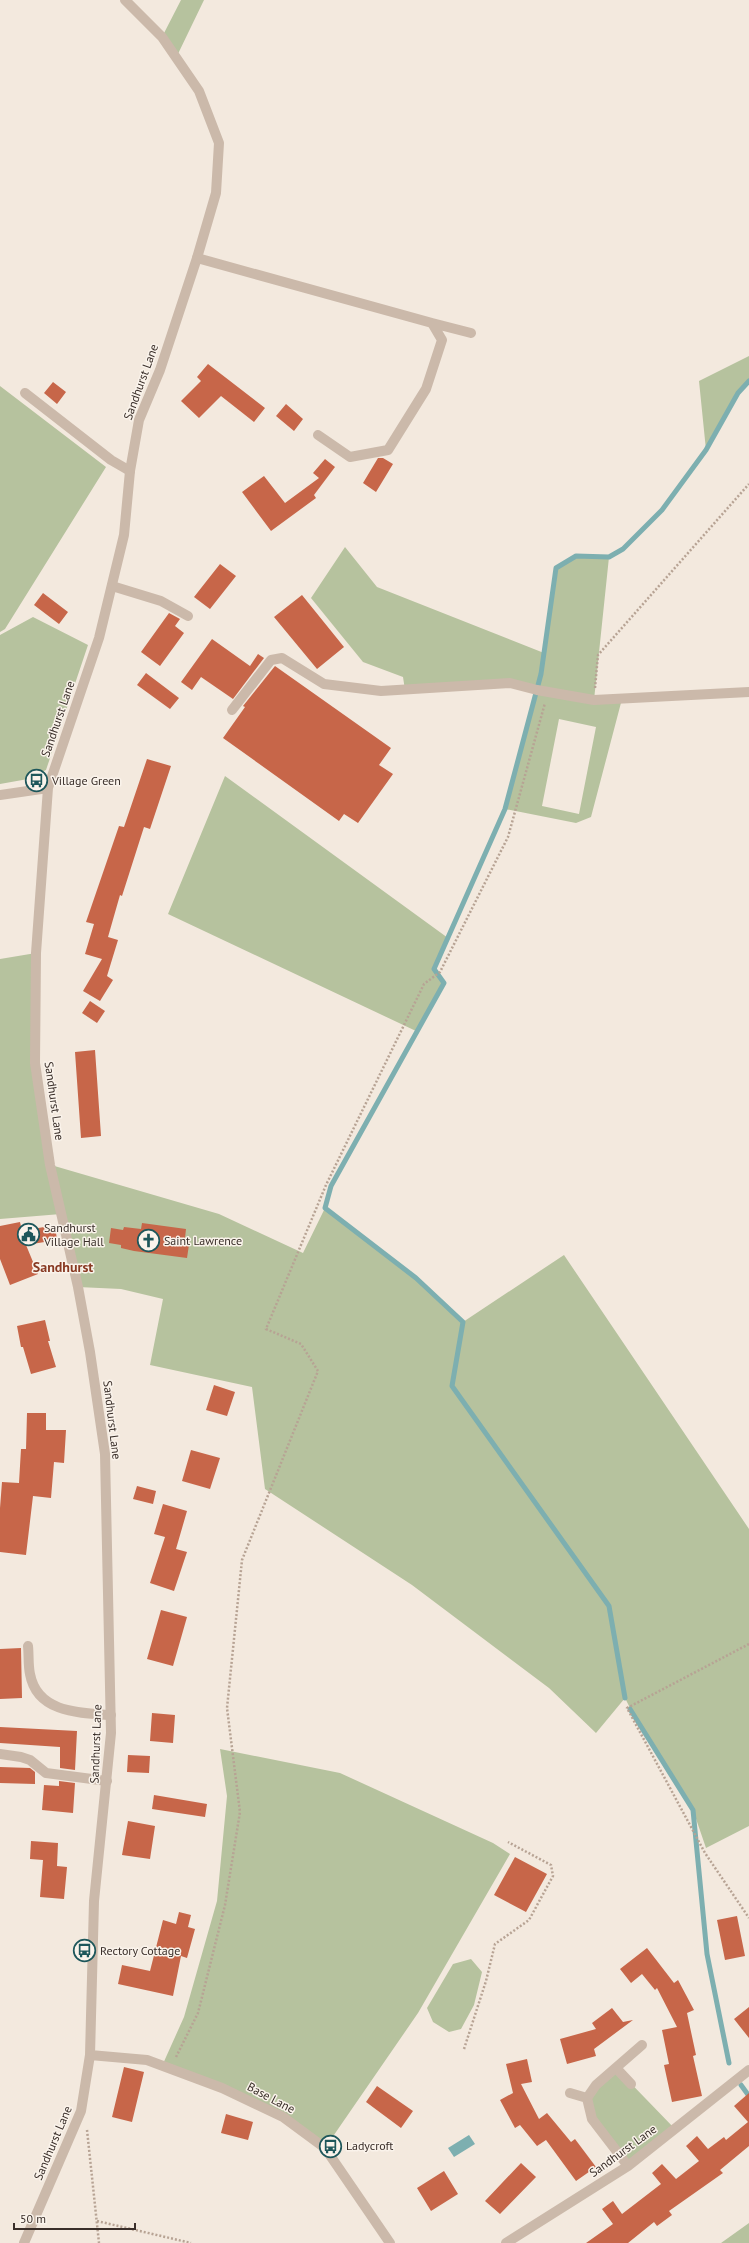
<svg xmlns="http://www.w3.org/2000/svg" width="749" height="2243" font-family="'PT Sans',sans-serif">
<rect width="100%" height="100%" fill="#f3e9de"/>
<path fill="#b6c29e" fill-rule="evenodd" d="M181,0H204L176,58L162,37Z
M749,356V381L738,393L706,450L699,381Z
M0,386L106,467L5,629L0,632Z
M345,547L377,587L544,653L556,568L576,556L609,557L594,700L622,699L591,817L576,823L505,809L537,690L510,683L405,690L403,677L363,662L311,598ZM559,719L596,727L579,814L542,806Z
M33,617L88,645L46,770L28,779L0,784V635Z
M225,776L448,938L434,969L444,983L416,1031L168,914Z
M36,953L35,1063L51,1165L219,1214L303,1253L325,1208L416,1278L463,1322L564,1255L749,1529V1826L706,1848L693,1810L636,1720L625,1698L596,1733L549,1688L412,1585L265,1489L252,1387L150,1365L163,1299L121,1289L78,1287L61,1214L0,1219V959Z
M220,1749L340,1773L493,1843L510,1854L418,2013L325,2148L283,2117L162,2066L184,2017L217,1901L227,1796Z
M471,1959L482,1972L474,2005L461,2029L449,2032L433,2022L427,2008L453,1964Z
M616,2068L675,2129L628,2166L592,2119L587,2098Z
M749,2223V2243H721Z"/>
<path fill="#7dafb0" d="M469,2135L475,2144L454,2157L448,2148Z"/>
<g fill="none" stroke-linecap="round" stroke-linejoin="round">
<path stroke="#7dafb0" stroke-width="5" d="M625,1698L609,1606L452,1386L463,1322L416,1278L325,1208L331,1186L444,983L434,969L505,809L541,674L556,568L576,556L609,557L623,549L662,510L706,450L738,393L749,381
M630,1709L693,1810L707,1954L729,2063
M741,2085L749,2096"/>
</g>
<path fill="#c76649" d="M208,364L265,408L254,422L221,396L199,418L181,401L201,381L197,377Z
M53,382L66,392L57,404L44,393Z
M286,404L303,419L294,431L276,416Z
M378,458H383L393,464L376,492L363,483Z
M325,459L335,467L314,495L316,498L271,531L242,492L264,476L285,503L319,478L313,473Z
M220,564L236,576L210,609L194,597Z
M43,593L68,612L59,624L34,605Z
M302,595L344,647L317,669L274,617Z
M169,613L180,619L175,626L184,633L160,666L141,652Z
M212,639L250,666L258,654L264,658L233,699L201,677L192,690L181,682Z
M275,666L391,748L379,765L393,774L358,823L344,814L339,821L223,738L245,707L243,706Z
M146,673L179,698L170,709L137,685Z
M147,759L171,766L150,829L144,827L122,896L120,895L108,937L118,940L107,976L113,980L100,1001L83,991L102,959L85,954L94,924L86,922L119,826L124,827Z
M90,1001L105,1011L97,1023L82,1013Z
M95,1050L101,1136L81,1138L75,1052Z
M20,1222L22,1231L55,1225L57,1240L26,1245L38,1274L10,1285L0,1259V1226Z
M142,1223L186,1229L185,1238H190L187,1258L134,1251L121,1248V1245L109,1243L111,1228L123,1230L124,1227L141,1229Z
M45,1320L50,1341H48L56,1367L31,1374L23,1347H21L17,1326Z
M214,1385L235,1392L227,1416L206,1410Z
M27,1413H46V1430H66L64,1463L54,1462L51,1498L33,1496L26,1555L0,1552V1508L2,1482L19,1483L21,1449H26Z
M191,1450L220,1458L210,1489L182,1481Z
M137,1486L156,1491L153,1504L133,1499Z
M163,1504L187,1511L176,1549L187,1552L174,1591L150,1583L165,1537L154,1534Z
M161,1610L187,1617L173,1666L147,1659Z
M21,1648L22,1698L0,1699V1649Z
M152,1713L175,1715L173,1743L150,1741Z
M0,1727L77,1731L75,1770L60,1768V1747L0,1743Z
M128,1755L150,1756L149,1773L127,1772Z
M0,1767L30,1768L35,1772V1784L0,1783Z
M59,1781L75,1783L73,1813L42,1810L44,1785L59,1786Z
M154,1795L207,1804L205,1817L152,1809Z
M128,1821L155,1826L150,1859L122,1855Z
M31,1841L58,1843L57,1866L67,1867L64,1899L40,1897L43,1860L30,1859Z
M515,1857L547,1874L526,1912L494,1895Z
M179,1912L191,1915L188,1927L195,1929L187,1958L181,1956L173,1996L118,1984L122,1965L150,1971L163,1920L176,1924Z
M737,1916L745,1956L725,1960L717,1920Z
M647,1948L674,1983L678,1980L694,2010L687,2013L696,2055L693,2056L702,2096L672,2102L664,2065L669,2064L662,2030L677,2027L657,1988L655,1990L642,1974L631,1983L620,1969Z
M749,2007V2038L734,2019Z
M612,2008L623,2022L633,2020L594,2049L596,2056L567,2064L560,2039L596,2029L592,2023Z
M527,2059L532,2082L521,2084L539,2119L547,2113L571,2142L575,2139L596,2167L576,2181L546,2140L537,2146L520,2125L515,2128L500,2100L513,2093L506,2064Z
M124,2067L144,2072L132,2122L112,2117Z
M377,2086L413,2111L401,2128L366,2102Z
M749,2093V2146L720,2170L723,2173L669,2211L672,2215L657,2226L654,2222L628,2243H586L613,2224L602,2209L613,2201L622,2214L661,2184L652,2173L662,2164L676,2179L699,2161L686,2146L697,2136L708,2149L724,2137L726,2140L748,2122L734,2106Z
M226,2114L253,2122L248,2140L221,2133Z
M521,2163L536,2177L500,2214L485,2201Z
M444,2171L458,2194L431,2211L417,2188Z"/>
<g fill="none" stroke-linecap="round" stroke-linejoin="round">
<path stroke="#b7a394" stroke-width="2.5" stroke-dasharray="2 2" stroke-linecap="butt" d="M595,688L598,655L749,484
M749,1644L627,1708L705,1853L749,1918
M464,2049L486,1981L495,1944L529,1920L553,1876L551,1865L508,1842
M176,2057L198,2013L225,1905L240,1812L227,1708L242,1560L318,1371L301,1344L266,1329L326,1185L424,984L440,972L508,837L545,703
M87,2130L99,2243
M97,2221L191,2243"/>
<path stroke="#cbb9aa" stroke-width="10" d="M197,258L432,323L442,340L426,389L388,450L350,457L318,435
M432,323L471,333
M25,393L111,460L130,471
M112,586L161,601L188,616
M232,710L271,660L282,658L324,684L381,691L510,683L537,690L594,700L749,692
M28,1646C29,1655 28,1665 30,1674C37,1713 80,1713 111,1715
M0,1754L21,1757L30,1760L46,1773L107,1781"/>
<path stroke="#cbb9aa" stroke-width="10" d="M0,795L48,788
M90,2055L147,2060L222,2088L283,2117L325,2148L390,2243
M616,2068L631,2084
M570,2093L587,2098
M628,2166L592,2119L587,2098L596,2085L642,2045
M24,2243L81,2111L90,2055L94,1901L111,1733L105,1454L90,1352L78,1287L50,1165L35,1063L36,953L48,788L99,638L124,535L130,471L139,420L160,370L197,258L216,193L219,143L199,91L162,37L125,0
M506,2243L628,2166L749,2070"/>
</g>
<defs>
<symbol id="bus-ring" viewBox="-11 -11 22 22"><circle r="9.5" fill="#faf3eb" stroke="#1e575b" stroke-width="1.5"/><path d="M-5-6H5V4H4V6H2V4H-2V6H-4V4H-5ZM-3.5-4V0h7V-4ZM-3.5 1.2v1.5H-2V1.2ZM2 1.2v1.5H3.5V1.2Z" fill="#1e575b"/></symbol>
<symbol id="civic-ring" viewBox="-11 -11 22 22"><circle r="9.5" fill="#faf3eb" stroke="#1e575b" stroke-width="1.5"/><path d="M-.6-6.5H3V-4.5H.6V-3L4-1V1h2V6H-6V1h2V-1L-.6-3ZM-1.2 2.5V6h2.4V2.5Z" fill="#1e575b"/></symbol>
<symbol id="church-ring" viewBox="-11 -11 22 22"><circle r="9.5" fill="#faf3eb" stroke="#1e575b" stroke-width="1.5"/><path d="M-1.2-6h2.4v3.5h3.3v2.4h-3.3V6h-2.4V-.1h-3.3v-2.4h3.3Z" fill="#1e575b"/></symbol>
</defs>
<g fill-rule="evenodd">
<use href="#bus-ring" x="24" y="768" width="25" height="25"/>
<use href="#civic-ring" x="16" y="1222" width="25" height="25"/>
<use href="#church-ring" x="136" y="1228" width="25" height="25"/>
<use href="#bus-ring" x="72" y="1938" width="25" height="25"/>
<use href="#bus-ring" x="318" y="2134" width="25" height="25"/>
</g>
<g text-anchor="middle" stroke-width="3" stroke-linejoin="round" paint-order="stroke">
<g font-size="12" fill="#392e29" stroke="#faf3eb">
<text transform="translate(141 382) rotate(-70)" y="4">Sandhurst Lane</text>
<text transform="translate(58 719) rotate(-71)" y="4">Sandhurst Lane</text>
<text transform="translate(54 1101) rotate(82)" y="4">Sandhurst Lane</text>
<text transform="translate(112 1420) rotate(83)" y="4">Sandhurst Lane</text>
<text transform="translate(96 1744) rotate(-88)" y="4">Sandhurst Lane</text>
<text transform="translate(271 2098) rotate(28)" y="4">Base Lane</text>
<text transform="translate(53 2143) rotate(-67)" y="4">Sandhurst Lane</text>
<text transform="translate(623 2151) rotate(-36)" y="4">Sandhurst Lane</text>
</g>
<g font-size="12" fill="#392e29" stroke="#faf3eb" text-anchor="start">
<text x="52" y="785">Village Green</text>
<text x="44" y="1232">Sandhurst<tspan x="44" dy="14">Village Hall</tspan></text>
<text x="164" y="1245">Saint Lawrence</text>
<text x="100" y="1955">Rectory Cottage</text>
<text x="346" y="2150">Ladycroft</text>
</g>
<g font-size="14" font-weight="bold" fill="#883922" stroke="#faf3eb">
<text x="63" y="1272">Sandhurst</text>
</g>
</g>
<path d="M14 2223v6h121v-6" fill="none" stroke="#392e29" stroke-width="2"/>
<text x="20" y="2223" font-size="12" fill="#392e29" stroke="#faf3eb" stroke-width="3" paint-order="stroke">50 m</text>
</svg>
